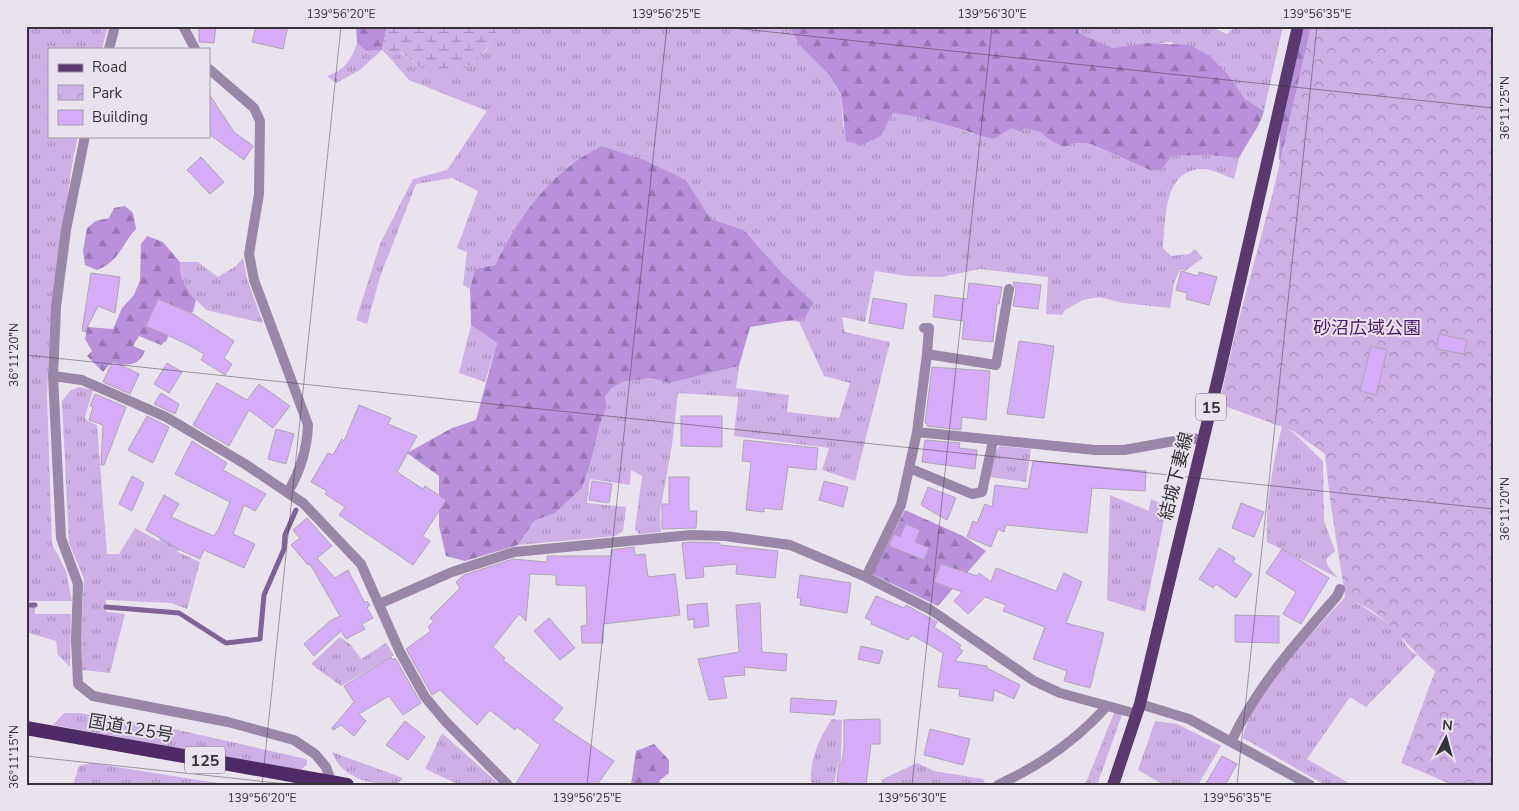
<svg xmlns="http://www.w3.org/2000/svg" width="1519" height="811" font-family="'Nunito Sans','Noto Sans JP',sans-serif">
<defs>
<pattern id="grass-tufts" width="24" height="20" patternUnits="userSpaceOnUse" patternTransform="scale(1.25)"><rect width="24" height="20" fill="#cdb0e6"/><path d="M3 7l-1-3M5 7V3M7 7l1-3M15 17l-1-3M17 17v-4M19 17l1-3" fill="none" stroke="#a790bb"/></pattern>
<pattern id="forest-firs" width="22" height="20" patternUnits="userSpaceOnUse" patternTransform="scale(1.25)"><rect width="22" height="20" fill="#b991da"/><path d="M5 1l3.5 6h-7zM16 11l3.5 6h-7z" fill="#9777b2"/></pattern>
<pattern id="wetland-marsh" width="20" height="14" patternUnits="userSpaceOnUse" patternTransform="scale(1.25)"><rect width="20" height="14" fill="#cdb0e6"/><path d="M1 5h8M5 5V1M11 12h8M15 12V8" fill="none" stroke="#a790bb"/></pattern>
<pattern id="park-crowns" width="20" height="18" patternUnits="userSpaceOnUse" patternTransform="scale(1.25)"><rect width="20" height="18" fill="#cdb0e6"/><path d="M2 6a3 3 0 1 1 6 0M12 15a3 3 0 1 1 6 0" fill="none" stroke="#a790bb"/></pattern>
</defs>
<rect width="100%" height="100%" fill="#e9e3ee"/>
<path fill="url(#grass-tufts)" d="M26,26H108L102,49H49V136H78L72,165L50,327L47,395L52,544L66,571L72,601H26Z
M500,26H788L802,48L831,77L841,96L843,126L881,136L893,113L919,115L972,134L1011,128L1020,132L1024,127L1040,132L1051,141L1064,147L1076,143L1091,144L1152,171L1162,169L1172,156L1209,155L1239,158L1234,179C1225,176 1214,170 1204,169C1163,168 1166,219 1163,248L1171,256L1189,254L1195,249L1203,258L1185,271L1180,270L1174,283L1170,308L1123,303L1099,297L1083,300L1065,310L1062,315L1046,314L1048,277L980,269L941,277L907,276L875,271L865,322L842,317L845,332L890,342L855,481L822,470L829,448L734,436L738,397L678,393L672,445L660,512L661,532L639,534L635,529L642,476L631,470L630,485L590,479L587,503L626,507L623,531L615,536L518,545L534,521L555,513L582,488L590,465L600,424L607,406L605,397L612,388L623,382L650,378L670,383L739,366L736,388L789,395L787,412L839,418L850,383L824,376L799,322L784,320L805,318L814,303L782,273L744,230L711,219L686,180L601,146C551,171 519,216 495,265L475,269L470,289L463,285L467,252L457,248L478,191L452,178L416,184L380,277L367,324L356,320L380,244L413,179L447,170L487,111L409,80L390,58L400,52L418,66L458,71L486,51Z
M1078,26H1195L1212,27L1227,34L1236,26H1283L1264,111L1245,99L1230,77L1171,42L1113,48L1079,33Z
M357,43L366,51L382,50L360,70L336,83L327,76C345,70 351,60 357,43Z
M243,258L247,279L263,323L206,310L184,287L179,272L180,262H198L218,277L236,266Z
M471,325L497,343L485,382L459,373Z
M79,387L93,390L85,417L86,420L97,425L107,554H119L135,528L159,541L162,536L180,546L178,552L200,562L187,609L171,603L106,600V612L125,614L110,673L82,670L81,633L84,579L69,543L62,401L71,390Z
M1282,426C1298,433 1309,449 1323,461L1324,521L1335,551L1326,559L1328,566L1338,578L1267,542C1265,502 1273,465 1282,426Z
M1000,446L1031,449L1026,482L990,477L994,452Z
M1110,495L1149,511L1151,499L1167,506L1145,612L1107,600Z
M1345,597C1364,607 1382,617 1397,632C1406,642 1404,647 1417,655L1366,707L1350,697L1307,759L1352,785H1325L1243,738C1248,697 1317,628 1345,597Z
M26,605H35V614H71L70,667L58,655L56,641L26,632Z
M340,637L351,645L361,659L386,643L394,655L341,686L311,664Z
M1123,712L1097,785H1085L1114,713Z
M64,713H79L165,727L302,758L307,760V765L300,770L53,725Z
M832,719L842,720L841,763H838L834,785H815L811,782C810,759 819,738 832,719Z
M1155,721L1177,724L1221,746L1198,785H1164L1138,770Z
M442,733L500,785H460L425,769Z
M332,752L403,778L397,784C372,786 341,778 332,752Z
M91,763L230,785H73L79,766Z
M917,763L934,771L983,779L986,785H882L881,780Z"/>
<path fill="url(#forest-firs)" d="M356,26H387L382,50L366,51L357,43Z
M788,26H1078L1079,33L1113,48L1148,43L1190,45L1210,56L1230,77L1245,99L1264,111C1260,127 1247,142 1239,158L1209,155L1172,156L1162,169L1152,171L1091,144L1076,143L1064,147L1051,141L1040,132L1024,128L1020,132L1011,128L994,139C960,131 928,116 893,113L881,136L861,145L846,141L841,95L831,77L802,48Z
M1304,26H1324L1289,171L1279,159L1280,129Z
M601,146L644,160L686,180L711,219L744,230L782,273L814,303L805,318L750,327L739,366L670,383L650,378L623,382L612,388L605,397L607,406L600,424L590,465L582,488L555,513L534,521L518,545L465,561L446,556L439,526V476L407,453L452,428L476,420L497,343L471,325L470,289L475,269L495,265C519,216 551,171 601,146Z
M125,206L133,213L136,229C121,245 119,262 97,270L85,265L83,251L87,228L96,221L109,218L114,208Z
M147,236L163,242L180,262C179,279 185,288 196,300L193,312L180,315L168,335L167,340L161,345L139,336L133,346L145,351C137,370 125,363 109,365L103,372L87,356L92,351L85,339L87,327L113,329L122,308L134,295L140,280L141,244Z
M905,510L963,536L986,551L938,606L872,574Z
M654,744L669,760V773L659,781L662,785H631L636,751Z"/>
<path fill="url(#wetland-marsh)" d="M387,26H500C490,45 481,62 460,70C452,73 445,70 436,74L418,66L401,52L390,58L382,50Z"/>
<path fill="url(#park-crowns)" d="M1311,26H1493V785H1453L1401,763L1435,671C1415,654 1400,633 1379,616C1370,608 1356,603 1345,597L1330,499L1325,454L1293,431L1219,404L1236,330L1273,192Z"/>
<g fill="none" stroke-linecap="round" stroke-linejoin="round">
<path stroke="#7f6396" stroke-width="5" d="M26,605H35
M106,607L179,613L226,643L260,639L264,595L284,549L285,535L296,510"/>
</g>
<path fill="#d5acf8" stroke="#aba6b0" d="M199,26H216L214,43L199,42Z
M256,26H288L283,49L252,42Z
M209,94L234,132L253,146L244,160L209,134Z
M201,157L224,182L210,194L187,170Z
M1181,271L1198,276L1199,272L1217,277L1209,305L1186,299L1187,293L1176,290Z
M91,273L120,277L115,313L98,306L85,332L82,331Z
M1013,282L1041,285L1038,309L1013,306L1016,290Z
M969,283L1002,287L999,304H997L993,342L962,339L964,321L933,317L935,295L967,299Z
M873,298L907,304L903,329L869,323Z
M158,299L193,314L234,341L224,358L232,364L225,375L201,360L204,354L187,344L146,326Z
M1439,334L1467,340L1464,354L1436,349Z
M1019,341L1054,346L1044,418L1007,414Z
M1371,346L1387,350L1376,395L1360,391Z
M113,361L139,374L130,394L103,382Z
M167,363L182,372L169,393L154,384Z
M932,367L990,371L986,420L962,417L961,430L927,426V423H925Z
M217,383L247,400L259,384L290,406L273,428L249,410L229,446L193,425Z
M161,393L179,404L175,414L154,404Z
M95,394L126,407L104,465H101L103,425L89,420L93,407L90,406Z
M359,405L391,418L388,424L417,436L397,472L423,489L425,486L446,500L423,536L430,541L413,565L339,515L345,507L325,494L327,491L311,482L328,453L333,455L342,439L344,441Z
M147,416L169,427L153,463L128,450Z
M681,416H722V447L681,446Z
M276,429L294,434L286,464L268,459Z
M744,440L818,448L816,470L788,467L782,510L764,508V512L746,510L751,462L742,461Z
M925,440L960,443L959,448L977,450L975,469L922,462Z
M192,441L227,463L223,470L266,494L255,511L244,505L233,534L255,544L244,568L204,550L200,559L180,550L146,530L164,495L179,504L171,517L214,536L219,528L230,502L175,474Z
M1033,461L1146,471L1145,491L1092,488L1087,533L1006,525L1004,532L998,529L991,547L967,537L973,521L977,523L985,504L992,507L995,485L1028,489Z
M132,476L144,483L132,511L119,504Z
M669,477H689V511H697L696,528L662,529V504H669Z
M592,481L612,484L609,503L589,500Z
M824,481L848,487L843,507L819,500Z
M928,487L956,498L947,520L921,505Z
M1241,503L1264,512L1254,537L1232,528Z
M307,518L332,546L317,558L335,578L348,570L365,603L367,601L370,605L367,608L373,618L362,624L365,629L346,639L341,631L314,656L304,644L330,621L340,616L310,564L308,565L291,545L300,538L293,530Z
M906,524L920,530L915,542L929,548L924,560L889,546L894,534L900,537Z
M691,542L720,543V545L778,551L775,578L736,574L737,564L703,567L704,577L686,579L682,543Z
M634,547L635,555L645,554L648,577L675,574L680,615L603,624V643H582L581,626L587,625L586,586L556,585V575L530,574L526,621L519,614L493,647L505,658L503,660L563,708L553,720L614,761L597,785H515L540,745L517,727L515,730L490,710L477,725L440,690L432,695L406,649L431,631L428,627L434,621L430,618L460,588L456,582L464,575L513,559L547,562V556H611V550Z
M1219,548L1235,558L1233,562L1252,574L1236,598L1216,584L1213,588L1199,579Z
M1282,549L1329,578L1301,624L1283,614L1296,592L1266,573Z
M941,564L977,576L979,573L991,582L996,568L1056,591L1064,573L1082,582L1066,623L1104,633L1090,688L1064,681L1067,671L1033,659L1045,627L1003,611L1006,605L985,597L968,614L954,601L962,592L934,582Z
M800,575L851,583L847,613L800,605L801,598H797Z
M876,596L904,608L906,605L937,622L934,627L961,645L959,648L963,651L955,661L987,666V668L1020,685L1014,699L994,690L993,701L959,696L960,689L938,687L943,653L912,635L908,640L871,624L872,621L865,618Z
M707,603L709,626L694,628V619L688,620L687,605Z
M760,603L762,652L787,654L786,671L744,667L745,675L723,677L727,698L709,700L698,659L739,652L736,605Z
M1235,615L1279,616V643L1235,642Z
M549,618L575,648L560,660L534,631Z
M861,646L883,651L879,664L858,659Z
M391,657L393,660L395,658L421,703L403,715L389,696L359,714L366,721L354,736L341,725L333,730L332,728L354,702L344,686Z
M791,698L837,701L834,715L790,712Z
M880,719V744H871L866,785L837,782L839,764H842L844,747V720Z
M405,721L425,737L408,760L386,745Z
M930,729L970,739L963,765L924,755Z
M1222,756L1237,764L1225,785H1205Z"/>
<g fill="none" stroke-linecap="round" stroke-linejoin="round">
<path stroke="#9887a7" stroke-width="10" d="M183,26L195,49
M109,49L115,26
M209,69L254,108L260,121L259,194L249,254L254,280L308,425C307,450 301,470 288,492
M85,136L66,230L56,307L53,376L61,538L78,584L76,640L78,684L93,696L228,722L294,740L315,754L326,767L331,781
M1009,289L996,365L927,354L917,432L1095,450H1124L1191,438L1203,440
M924,328H929L927,354
M53,376L82,380L166,417L245,464L303,503L361,564L400,652L425,697L446,722L508,785
M909,468L972,494L982,492L993,441
M866,577L901,505L917,432
M379,604L452,572L514,552L691,535L725,536L790,545L866,577L931,610L1034,681L1060,693L1137,714
M1140,704L1189,719L1310,785
M1231,742C1257,686 1297,642 1337,596L1340,589
M998,785C1039,766 1076,741 1107,706"/>
<path stroke="#593970" stroke-width="12" d="M1113,785L1140,704L1219,374L1298,26"/>
<path stroke="#4e2a66" stroke-width="14" d="M26,728L347,785"/>
</g>
<path fill="none" stroke="#353337" stroke-width="1" stroke-opacity="0.45" d="M714,26L1493,108M26,355L1493,509M26,756L296,785M262,785L341,26M587,785L667,26M912,785L992,26M1237,785L1317,26"/>
<g text-anchor="middle" stroke-width="4" stroke-linejoin="round" paint-order="stroke">
<g fill="#e9e3ee" stroke="#6b686e" stroke-width="1">
<rect x="1196" y="393.5" width="30" height="27" rx="4"/>
<rect x="185" y="746.5" width="40" height="27" rx="4"/>
</g>
<g font-size="16" font-weight="bold" fill="#353337">
<text x="1211" y="413">15</text>
<text x="205" y="766">125</text>
</g>
<g font-size="18" fill="#4e186e" stroke="#e9e3ee">
<text x="1367" y="334">砂沼広域公園</text>
</g>
<g font-size="18" fill="#353337" stroke="#e9e3ee">
<text transform="translate(1176 476) rotate(-76)" y="6">結城下妻線</text>
<text transform="translate(131 728) rotate(10)" y="6">国道125号</text>
</g>
</g>
<rect width="1519" height="811" fill="none" stroke="#e9e3ee" stroke-width="55"/>
<rect x="48" y="48" width="162" height="90" fill="#e9e3ee" stroke="#a19da5"/>
<rect x="58" y="64" width="25" height="8" fill="#593970" stroke="#a19da5"/>
<text x="92" y="72" font-size="15" fill="#353337">Road</text>
<rect x="58" y="85" width="25" height="15" fill="url(#park-crowns)" stroke="#a19da5"/>
<text x="92" y="98" font-size="15" fill="#353337">Park</text>
<rect x="58" y="110" width="25" height="15" fill="#d5acf8" stroke="#a19da5"/>
<text x="92" y="122" font-size="15" fill="#353337">Building</text>
<g transform="translate(1446 738) rotate(6)" stroke="#e9e3ee" stroke-width="4" paint-order="stroke">
<path d="M0-4L9 19L0 12L-9 19Z" fill="#353337"/>
<text y="-8" font-size="14" font-weight="bold" text-anchor="middle" fill="#353337">N</text>
</g>
<rect x="28" y="28" width="1464" height="756" fill="none" stroke="#353337" stroke-width="2"/>
<g font-size="12" text-anchor="middle" fill="#353337">
<text x="341" y="18">139°56'20"E</text>
<text x="666" y="18">139°56'25"E</text>
<text x="992" y="18">139°56'30"E</text>
<text x="1317" y="18">139°56'35"E</text>
<text transform="translate(1505 108) rotate(-90)" y="4">36°11'25"N</text>
<text transform="translate(14 355) rotate(-90)" y="4">36°11'20"N</text>
<text transform="translate(1505 509) rotate(-90)" y="4">36°11'20"N</text>
<text transform="translate(14 757) rotate(-90)" y="4">36°11'15"N</text>
<text x="262" y="802">139°56'20"E</text>
<text x="587" y="802">139°56'25"E</text>
<text x="912" y="802">139°56'30"E</text>
<text x="1237" y="802">139°56'35"E</text>
</g>
</svg>
